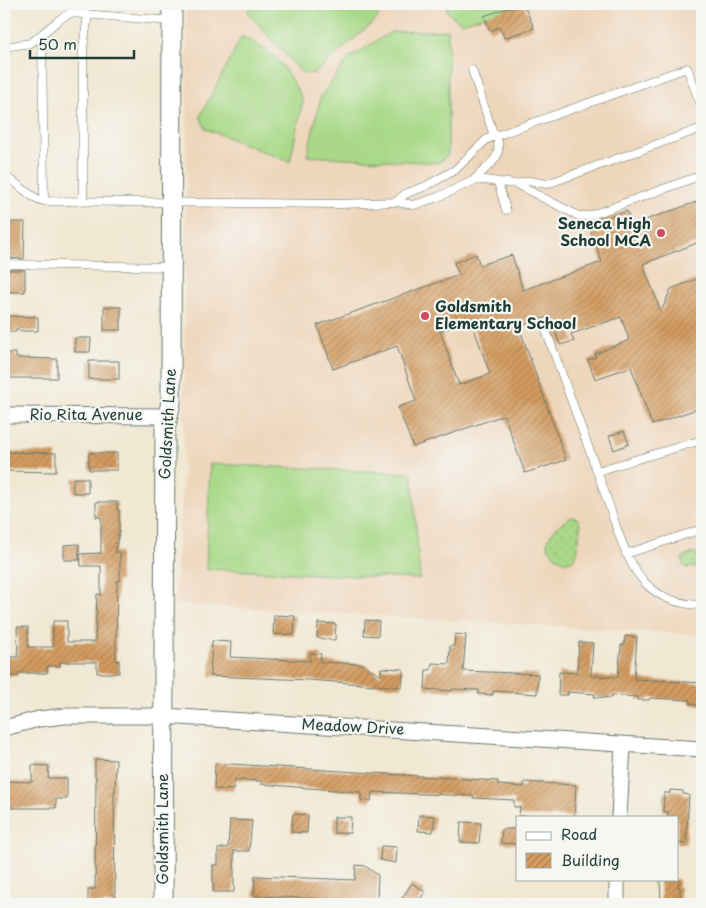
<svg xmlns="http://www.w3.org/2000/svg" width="706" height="908" font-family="'Playpen Sans',sans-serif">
<defs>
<pattern id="park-dots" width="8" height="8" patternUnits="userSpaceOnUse" patternTransform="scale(1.25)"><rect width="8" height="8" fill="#a9d988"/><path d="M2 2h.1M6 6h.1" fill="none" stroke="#91bb76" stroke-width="1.8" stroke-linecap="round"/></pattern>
<pattern id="building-hatch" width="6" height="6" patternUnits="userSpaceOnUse" patternTransform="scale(1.25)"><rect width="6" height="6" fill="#d49c60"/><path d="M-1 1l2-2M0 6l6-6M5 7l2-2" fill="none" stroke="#ab8050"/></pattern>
</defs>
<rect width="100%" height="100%" fill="#f6f6f2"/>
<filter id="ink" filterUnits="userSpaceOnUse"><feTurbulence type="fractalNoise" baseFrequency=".02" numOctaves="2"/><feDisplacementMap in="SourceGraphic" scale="10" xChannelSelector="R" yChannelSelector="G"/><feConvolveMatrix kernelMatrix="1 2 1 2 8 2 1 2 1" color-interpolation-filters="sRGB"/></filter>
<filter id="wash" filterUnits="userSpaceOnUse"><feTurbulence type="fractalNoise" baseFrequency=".0096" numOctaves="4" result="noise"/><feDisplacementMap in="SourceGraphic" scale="20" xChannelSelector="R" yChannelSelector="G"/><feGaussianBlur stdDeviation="1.12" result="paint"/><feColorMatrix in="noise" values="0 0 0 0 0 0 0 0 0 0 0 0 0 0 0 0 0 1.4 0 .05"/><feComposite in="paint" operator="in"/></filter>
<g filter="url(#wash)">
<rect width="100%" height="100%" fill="#f1e8d3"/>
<path fill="#eed6bb" d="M186,4H702V635L174,604L183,477L187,102Z"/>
<path fill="#a9d988" stroke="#648b5e" d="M251,4H368L379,17L315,73L303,74L248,13Z
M446,4H522L462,23L448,13Z
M448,30V155L439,163L307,156L321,96L349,58L391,32Z
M242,36L268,51L282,65L303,99L290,162L206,129L200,117Z
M210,464L412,473L420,579L206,569Z"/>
<path fill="url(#park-dots)" stroke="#648b5e" d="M571,517L577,518C582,525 580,529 579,537C578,544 579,551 575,557C567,570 551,553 547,545C548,533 561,523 571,517Z
M694,553L699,555L702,566L687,568L684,566L682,559L684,556Z"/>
<g id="blocks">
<path fill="url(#building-hatch)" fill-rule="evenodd" d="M524,5L534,28L504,38L500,27L490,31L484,16L510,7L511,8Z
M702,200V241L643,264L661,312L671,289L702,277V407L652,425L631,367L595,379L588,360L596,357L595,354L629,340L621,317L571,334L574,341L560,345L550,316L519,327L566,460L525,473L504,415L413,447L398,407L416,401L397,346L333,369L317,325L459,275L454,263L476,254L480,265L512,255L523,290L602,262L588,224L627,211L631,225ZM471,320L490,374L459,385L440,331Z
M4,222H25L24,259L4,258Z
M4,270H25V292H4Z
M104,307H121V330H104Z
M4,316L38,317V331H20L16,328V332H5Z
M75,338H91L90,352H75Z
M5,353H16V358L57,359V378H4Z
M89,361H119V379H89Z
M624,431L629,444L614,450L609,436Z
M4,452L56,453V472L4,471Z
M89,453H117V470H89Z
M73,478H88V493H73Z
M96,502H117V510H119V533L115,552H120V581H117L116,640V661L119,660V673H97V662H60V666H47V673H18V676H4V657H18L17,627H28V647H53V621H67V642H95L97,594L101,595V566H81L80,554L101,553V517H96Z
M79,544V560H64V545Z
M274,615L295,616L294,635L273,634Z
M365,620L379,621L378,636L364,635Z
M318,623L336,624L335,640L317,638Z
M455,634L466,635L463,671L538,674L537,694L493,691V695L479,694V690L452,689V691L425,689L426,670H431L432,663L449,664L450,646H454Z
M625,636L637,637L634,679L702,683V705L690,704V700L650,698L649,700H638V697L611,695V698L594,697L595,694L568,692V695H558L559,672L577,673L579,642L593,643L591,676L618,677L621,645H624Z
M212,641L231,642L230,657L310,661V653L321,654L320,662L363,664L381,676V668L403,669L402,687L309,680L210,676Z
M95,759L116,760L115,792H114L115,904H88V889H95L96,776H95Z
M215,763L498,781V785L524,787V782L576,785L574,817L519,816L520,807H514V800L473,798L474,796L372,792L371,801L361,800V792L296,787L261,784V781L235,780L233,790L214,789Z
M32,765L49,766L48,778H67V799H56V808H4V781L32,782Z
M670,790L683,791V794L689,795L686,844L677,843V817H668V812L663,811L664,793H670Z
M293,814L308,815L307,833L291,832Z
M419,815L435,816L433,832L418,831Z
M334,817H351L350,833H334Z
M230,820L252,821L249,851H234V892H213V865H218V849L228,847Z
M461,822L481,823L479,843L460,842Z
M502,829H517V844L501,843Z
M381,846L397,847L396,863L380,860Z
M356,865L365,866L378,875L377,901L254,896L255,876L355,880Z
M660,879H679L678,887H680V904H661Z
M412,883L425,892L417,904H398Z"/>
</g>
</g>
<g filter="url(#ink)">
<use href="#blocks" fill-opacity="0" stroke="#68796c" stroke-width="1"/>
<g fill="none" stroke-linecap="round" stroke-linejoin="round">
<defs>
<path id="service" d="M42,34L44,201
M4,47L31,43L60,19L70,13L172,21
M472,70L494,136
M4,96V47
M4,177C20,182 28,198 44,201L340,204L396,202L414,205L438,197L473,181L484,180L516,184L529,181L547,184L702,128
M473,181C487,164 505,161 496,135
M498,182L506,210
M516,184L579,216H589L702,175
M83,202V48L88,15
M396,202L405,194L426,186L455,170L487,139L687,68L702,108
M4,264L171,267
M544,325L597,471
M702,440L597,471C604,490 610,508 616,526C632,572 648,604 702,605
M626,554L702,529"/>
<path id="minor" d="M4,415L168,416
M4,728L39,719L65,716H163L702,749
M619,817L623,745
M617,904V879"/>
<path id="tertiary" d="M163,904L165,429L171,402L172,4"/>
</defs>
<use href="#service" stroke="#68796c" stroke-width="9"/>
<use href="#minor" stroke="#68796c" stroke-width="17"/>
<use href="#tertiary" stroke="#68796c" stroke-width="21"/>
<use href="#service" stroke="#fff" stroke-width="8"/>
<use href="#minor" stroke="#fff" stroke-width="15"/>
<use href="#tertiary" stroke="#fff" stroke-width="19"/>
</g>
</g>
<g fill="#d1495b" stroke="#f6f6f2" stroke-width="2">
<circle cx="661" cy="233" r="5"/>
<circle cx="425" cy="316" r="5"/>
</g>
<g text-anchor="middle" stroke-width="4.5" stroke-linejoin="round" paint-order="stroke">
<g font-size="15" font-weight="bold" fill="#1f3d34" stroke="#f6f6f2" text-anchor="end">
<text x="651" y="229">Seneca High<tspan x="651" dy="17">School MCA</tspan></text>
<text x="435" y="312" text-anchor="start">Goldsmith<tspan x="435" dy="17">Elementary School</tspan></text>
</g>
<g font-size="15" fill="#1f3d34" stroke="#f6f6f2">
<text x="86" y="420">Rio Rita Avenue</text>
<text transform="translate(168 424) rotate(-87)" y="5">Goldsmith Lane</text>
<text transform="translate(353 727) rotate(3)" y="5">Meadow Drive</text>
<text transform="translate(163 829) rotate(-90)" y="5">Goldsmith Lane</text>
</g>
</g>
<rect width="706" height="908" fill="none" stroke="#f6f6f2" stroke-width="20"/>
<rect x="516" y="816" width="162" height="65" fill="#f6f6f2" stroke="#a0aca6"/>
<rect x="526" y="832" width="25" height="8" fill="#ffffff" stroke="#a0aca6"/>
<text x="561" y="840" font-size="15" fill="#1f3d34">Road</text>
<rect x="526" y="853" width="25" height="15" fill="url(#building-hatch)" stroke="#a0aca6"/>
<text x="561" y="866" font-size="15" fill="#1f3d34">Building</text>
<path d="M30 50v8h104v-8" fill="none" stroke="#1f3d34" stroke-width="2.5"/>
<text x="38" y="50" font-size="15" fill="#1f3d34" stroke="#f6f6f2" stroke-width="4" paint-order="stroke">50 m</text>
</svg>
